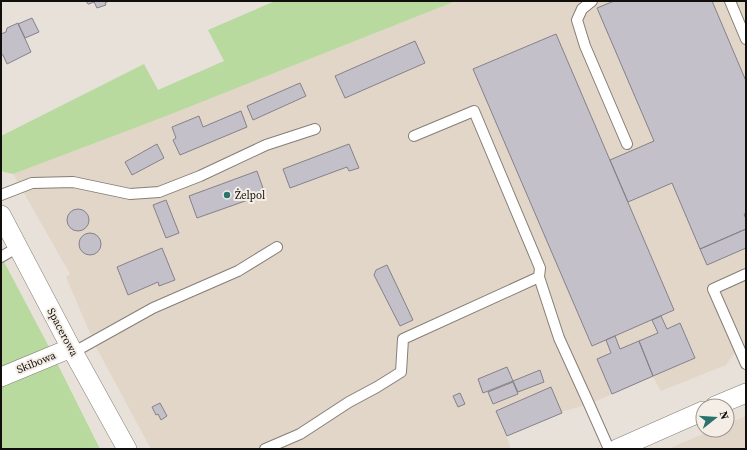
<svg xmlns="http://www.w3.org/2000/svg" width="747" height="450" font-family="'Source Serif 4',serif">
<rect width="100%" height="100%" fill="#e8e1d9"/>
<path fill="#e2d6c8" d="M456,1H746V350L733,355L726,365L661,391L653,377L589,404L561,412L506,435L511,449H151L96,347L66,277L70,274L13,174L307,60Z
M746,416V449H668L713,430H727V424Z"/>
<path fill="#b8da9f" d="M275,1H456L166,116L13,174L4,172L1,170V136L144,64L158,90L224,61L208,30Z
M1,256L49,347L100,449H1Z"/>
<path fill="#c4c0c9" stroke="#85818a" d="M86,1H109L105,3L106,5L97,8L94,2L89,4H88Z
M614,1H712L746,81V213L744,214L746,219V229L700,249L672,183L628,202L610,160L654,141L597,8Z
M32,18L39,32L25,38L18,24Z
M18,23L31,52L7,64L3,55L1,54V34L6,32L7,28Z
M556,34L674,310L592,346L473,69Z
M415,41L425,63L345,98L335,76Z
M300,83L306,96L253,120L247,106Z
M241,111L247,127L180,155L173,140L176,138L172,127L199,116L203,127Z
M157,144L164,158L132,175L125,162Z
M349,144L359,168L349,171L347,167L290,188L283,169Z
M257,171L265,194L197,218L189,196Z
M166,200L179,233L166,238L153,205Z
M67 220a11 11 0 1 1 22 0a11 11 0 1 1-22 0Z
M746,229V248L707,265L700,249Z
M79 244a11 11 0 1 1 22 0a11 11 0 1 1-22 0Z
M162,248L175,280L159,286L158,282L128,295L117,267Z
M387,265L413,320L400,326L374,275L376,270Z
M661,316L667,329L680,323L695,358L653,376L639,341L658,333L652,320Z
M615,336L620,349L639,341L653,376L612,394L597,359L611,353L606,340Z
M507,367L513,381L483,393L478,379Z
M540,370L544,382L518,392L513,381Z
M513,382L518,394L493,404L488,392Z
M551,387L562,413L507,436L496,411Z
M460,393L465,404L458,407L453,396Z
M160,403L167,416L161,420L158,414L156,415L152,407Z"/>
<g fill="none" stroke-linecap="round" stroke-linejoin="round">
<defs>
<path id="lane" d="M592,1L582,9L577,20L585,46L627,144
M730,1L746,39
M414,136L474,111L540,268L539,277L559,338L589,404L609,449
M1,195L32,183L73,182L130,194L159,192L200,176L266,145L315,129
M1,257L18,247
M746,274L713,289L746,364
M74,352L153,308L238,271L277,247
M265,449L300,434L349,402L377,387L401,372L403,339L539,277"/>
<path id="street" d="M1,215L71,348L127,449
M1,377L71,348
M715,406L746,393
M617,449L703,411"/>
</defs>
<use href="#lane" stroke="#857e77" stroke-width="12"/>
<use href="#street" stroke="#857e77" stroke-width="20"/>
<use href="#lane" stroke="#fff" stroke-width="10"/>
<use href="#street" stroke="#fff" stroke-width="19"/>
</g>
<circle fill="#2b746e" stroke="#f5eee6" stroke-width="1.5" cx="227" cy="195" r="4"/>
<g text-anchor="middle" stroke-width="4" stroke-linejoin="round" paint-order="stroke">
<g font-size="11" fill="#110f0c" stroke="#f5eee6" text-anchor="start">
<text x="235" y="199">Żelpol</text>
</g>
<g font-size="11" fill="#110f0c" stroke="#f5eee6">
<text transform="translate(63 332) rotate(62)" y="4">Spacerowa</text>
<text transform="translate(36 362) rotate(-22)" y="4">Skibowa</text>
</g>
</g>
<rect width="747" height="450" fill="none" stroke="#110f0c" stroke-width="4"/>
<g transform="translate(715 418) rotate(73)"><circle r="19" fill="#f5eee6" stroke="#9a958f"/>
<path d="M0-3L7 15L0 10L-7 15Z" fill="#2b746e"/>
<text y="-6" font-size="11" font-weight="bold" text-anchor="middle" fill="#110f0c">N</text>
</g>
</svg>
